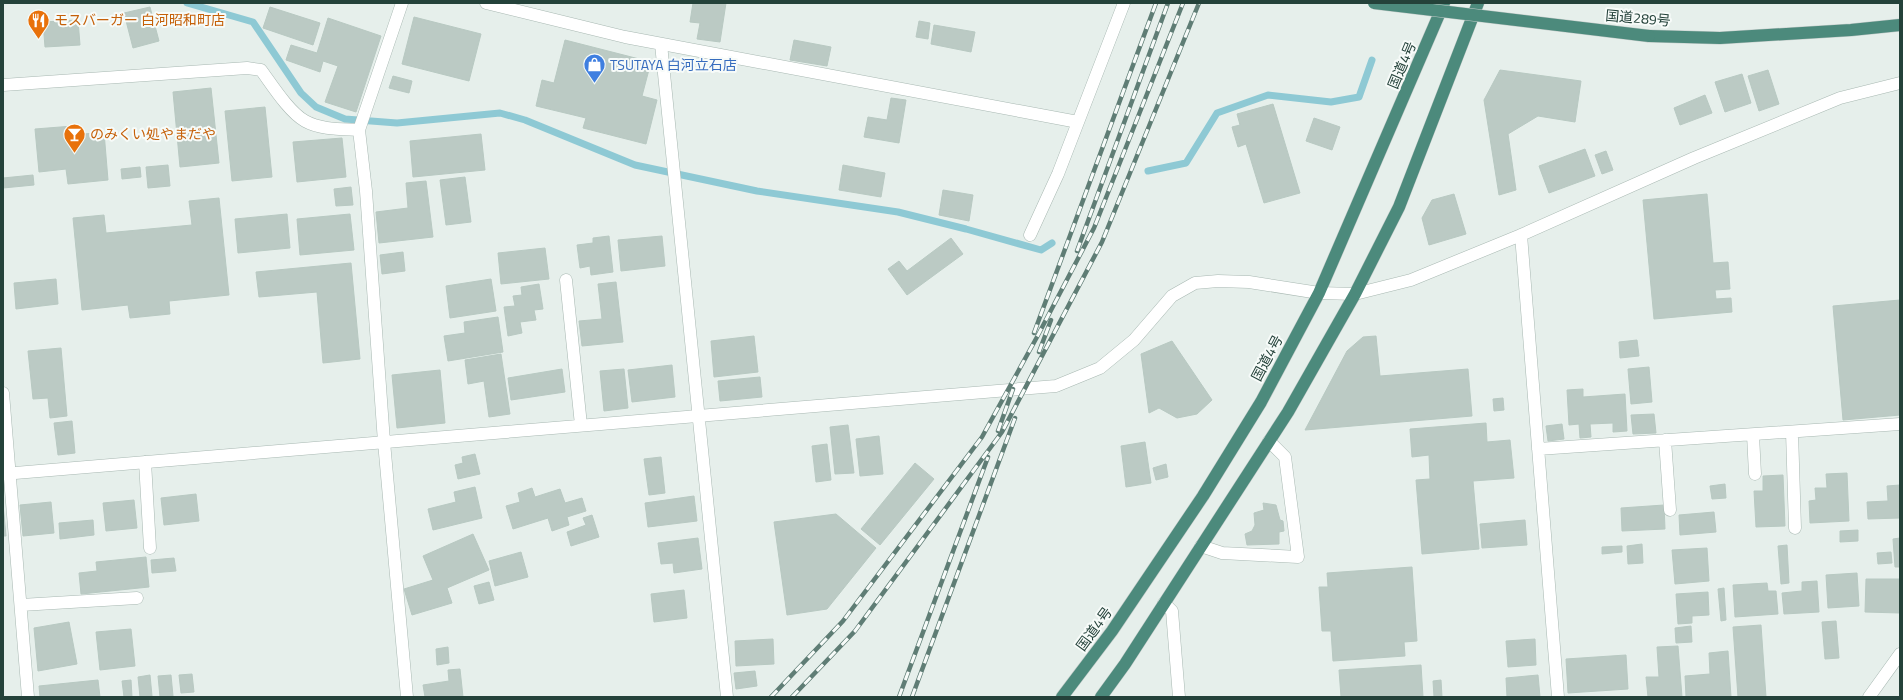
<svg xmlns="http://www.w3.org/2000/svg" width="1903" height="700" font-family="'Titillium Web','Noto Sans JP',sans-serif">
<rect width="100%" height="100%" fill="#e6efeb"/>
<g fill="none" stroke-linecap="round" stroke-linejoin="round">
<path stroke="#8ec9d4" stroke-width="7" d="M187,3L253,22L301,93L316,107L345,119L397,123L500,113L525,120L635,165L757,191L898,212L966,229L1041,250L1052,243
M1148,171L1186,163L1217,113L1268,95L1331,102L1359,97L1372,60"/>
</g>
<path fill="#bbcac4" stroke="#b8c9c2" d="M693,3H726L720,42L697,39L700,23L690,22Z
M150,7L159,41L133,48L124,13Z
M270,7L320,23L313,45L263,28Z
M414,17L481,34L469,81L402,64Z
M328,18L381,36L356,112L325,102L338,66L323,61L320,72L286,60L291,45L317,53Z
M78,20L80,45L45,47L43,22Z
M919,21L930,23L928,39L916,37Z
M934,25L975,32L971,52L931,44Z
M565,40L651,62L642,96L657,100L646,144L583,128L586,118L536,106L542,80L554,83Z
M794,40L831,47L827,66L790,60Z
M1500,70L1581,81L1575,122L1538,116L1508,134L1516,190L1499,195L1484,100Z
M1768,70L1779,104L1759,111L1748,76Z
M1742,74L1751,103L1725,112L1715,82Z
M393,76L412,81L409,93L389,88Z
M211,88L219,163L180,167L173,92Z
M1705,95L1712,113L1680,125L1674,108Z
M891,98L906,100L899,143L864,137L868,117L887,120Z
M1273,104L1300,193L1264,203L1246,144L1238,147L1232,127L1240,125L1237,114Z
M265,107L272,177L232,181L225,111Z
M1314,118L1340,127L1332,150L1306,141Z
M73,126L74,135L104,132L108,180L68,184L66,169L39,172L35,129Z
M481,134L485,170L413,177L410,141Z
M342,138L346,177L297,182L293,142Z
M1585,149L1595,176L1549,193L1539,166Z
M1606,151L1613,170L1602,174L1595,155Z
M168,165L170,186L148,188L146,167Z
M843,165L885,173L881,197L839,190Z
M140,167L141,177L122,179L121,169Z
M33,175L34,185L3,188V178Z
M465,177L471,222L446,225L440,180Z
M426,181L433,237L379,243L376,212L408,208L406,183Z
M351,187L353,205L336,206L334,189Z
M943,190L973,195L969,221L939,215Z
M1454,194L1466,234L1429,245L1422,218L1432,200Z
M1707,194L1713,263L1728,262L1730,289L1715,290L1716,299L1731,298L1732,312L1654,319L1643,200Z
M219,198L229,295L169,301L170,314L130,318L128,305L82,310L73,218L104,215L106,233L192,225L189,201Z
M287,214L290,248L238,253L235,219Z
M350,214L354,250L300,255L297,219Z
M609,236L613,272L591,275L590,266L580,268L577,245L593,243V238Z
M662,236L665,266L621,271L618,240Z
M951,238L963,254L907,295L888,269L899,261L907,271Z
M545,248L549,279L501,284L498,253Z
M403,252L405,271L382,274L380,255Z
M351,263L360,359L323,363L317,292L259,297L256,272Z
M56,279L58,304L16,309L14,283Z
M491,279L496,311L450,318L446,286Z
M616,282L623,342L582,346L579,321L602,319L598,284Z
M539,284L543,309L534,310L536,320L520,322L522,333L508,336L504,307L515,306L513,296L522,295L521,287Z
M1900,300V415L1843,420L1833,306Z
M498,317L503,352L448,361L444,336L465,333L464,322Z
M754,336L758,372L714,377L711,341Z
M1376,336L1380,376L1468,369L1472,416L1305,430L1347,351L1363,337Z
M1637,340L1639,356L1620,358L1619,342Z
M1172,341L1212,400L1197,414L1177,418L1159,408L1149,413L1141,354Z
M61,348L67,416L50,418L48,398L33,399L28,351Z
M501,354L510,414L489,417L484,381L468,384L465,360Z
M672,365L675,397L632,402L628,370Z
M1649,367L1652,402L1631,404L1628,369Z
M562,369L565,392L511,400L508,378Z
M624,369L628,408L604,411L600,371Z
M440,370L445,423L397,428L392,375Z
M760,377L762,397L720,401L718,381Z
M1583,389V397L1625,394L1627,431L1613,432V423L1590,424L1591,437L1580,438L1579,424L1569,425L1567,390Z
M1503,398L1504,410L1494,411L1493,399Z
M1654,414L1656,433L1633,434L1631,415Z
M72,421L75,453L58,455L54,423Z
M1486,423L1487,442L1510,440L1514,478L1473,481L1479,549L1422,554L1416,480L1430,479L1429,455L1412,457L1410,429Z
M1562,424L1564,439L1548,441L1546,426Z
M848,425L854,473L835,474L830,427Z
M879,436L883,474L860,476L856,439Z
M1145,442L1151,483L1126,487L1121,446Z
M827,444L831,480L816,482L812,446Z
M475,454L480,474L458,479L455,465L463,463L462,457Z
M661,457L665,493L649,495L644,459Z
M915,463L934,479L880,545L861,529Z
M1166,464L1168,477L1156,480L1153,468Z
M1847,473L1849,521L1810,523L1809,501L1816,500L1815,488H1827L1826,474Z
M1783,475L1785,526L1756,527L1754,491H1763V476Z
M1725,484L1726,498L1712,499L1710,486Z
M1900,485V518L1868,519L1867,502L1888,501L1887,486Z
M475,487L482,518L433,530L428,509L456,502L454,492Z
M532,488L535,497L560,489L565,503L582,498L586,511L567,517L569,525L552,531L548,518L513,529L506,506L520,502L518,493Z
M196,494L199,521L164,525L161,498Z
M694,496L697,521L648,527L645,503Z
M134,500L137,528L106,531L103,503Z
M51,502L54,533L23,536L20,505Z
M1263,503L1276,505L1280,520L1283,521L1284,531L1279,532V544L1247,545L1245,534L1252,531L1255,525L1254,513L1264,510Z
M3,504L6,536H3Z
M1664,505L1665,529L1622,531L1621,508Z
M1714,512L1716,532L1680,535L1679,515Z
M836,514L876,548L827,609L787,615L774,522Z
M592,515L599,537L571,546L567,532L586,525L583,518Z
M93,520L94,535L60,539L59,523Z
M1525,520L1527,545L1482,548L1480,524Z
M1858,530V541L1840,542V531Z
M473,534L489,570L447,588L452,603L412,615L404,589L433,580L423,556Z
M698,538L702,569L674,573L673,563L661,564L658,543Z
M1900,538V567H1895L1893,539Z
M1642,544L1643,563L1628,564L1627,546Z
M1787,545L1789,583L1781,584L1778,546Z
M1622,546V552L1602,554V547Z
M1707,548L1709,581L1675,584L1672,550Z
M521,552L528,577L495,586L489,561Z
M1891,552L1892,563L1878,564L1877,553Z
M146,557L149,587L81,594L79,573L97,571L96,562Z
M174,558L176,571L152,573L151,560Z
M1412,567L1417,641L1404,642L1405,656L1333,661L1331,631H1322L1319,587H1328L1327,573Z
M1857,573L1859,606L1828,608L1826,575Z
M1866,579H1900V613L1865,612Z
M1817,581L1819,612L1784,614L1782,593L1802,591V582Z
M489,582L494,600L479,604L474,586Z
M1767,583L1768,591H1776L1778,614L1735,617L1733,585Z
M1724,588L1726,620L1721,621L1718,589Z
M684,590L687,618L654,622L651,594Z
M1708,592L1709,615L1692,616V623L1678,624L1676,594Z
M1836,621L1839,658L1825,659L1822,622Z
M69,622L77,664L38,671L34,628Z
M1761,625L1766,697H1738L1733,627Z
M1691,626L1692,642L1676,643L1675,628Z
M131,629L135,666L100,670L96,632Z
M773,639L774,664L736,666L735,641Z
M1535,639L1536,665L1508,667L1506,641Z
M1678,646L1682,697H1648L1646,677H1659L1657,647Z
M448,647L449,663L437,665L436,649Z
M1728,651L1731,697H1686L1685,676L1710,674L1709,653Z
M1626,655L1628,689L1568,693L1566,659Z
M1421,665L1423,697H1341L1339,670Z
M460,669L463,697H425L423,685L449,681L448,670Z
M755,671L757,686L736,689L734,673Z
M192,674L194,692L181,693L179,675Z
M150,675L152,696L140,697L138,677Z
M171,675L173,696L160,697L158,676Z
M1538,675L1540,697H1507L1506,678Z
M98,680L100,697H40L39,686Z
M131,680L132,697H124L122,681Z
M1441,680L1442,697H1434L1433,681Z"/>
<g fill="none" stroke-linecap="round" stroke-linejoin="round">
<defs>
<path id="minor" d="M402,3L359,130L366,191L384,442L407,697
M486,3L625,37L1078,122
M661,44L727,697
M3,85L247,68L261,70C272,85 289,112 305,121C321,130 342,129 359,130
M1030,235L1058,174L1124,3
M1521,235L1558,697
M566,280L581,425
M3,393L28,697
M1792,432L1795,528
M1753,435L1755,474
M1665,440L1670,510
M1538,449L1900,424
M145,462L150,548
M3,474L1056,386L1100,368L1134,340L1172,296L1195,283L1218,281L1249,282L1319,293L1355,294L1411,280L1521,235L1694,158L1840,98L1900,83
M1201,546L1222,553L1298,557L1285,457L1269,441
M1164,603L1172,611L1179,697
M21,605L137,598
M1869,697L1900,654"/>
<path id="trunk" d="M1649,36L1720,38L1851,30L1900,25
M1062,697L1112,631L1203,496L1261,402L1319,293L1444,3
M1101,697L1125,664L1288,412L1355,294L1399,207L1478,3"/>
</defs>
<use href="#minor" stroke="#a8b8b2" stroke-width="13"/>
<use href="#trunk" stroke="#c2cac8" stroke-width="13"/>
<use href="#minor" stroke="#fff" stroke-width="12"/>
<use href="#trunk" stroke="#4c8a7c" stroke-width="12"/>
<defs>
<path id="rail" d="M1077,251L1168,3
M1034,333L1156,3
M1039,352L1051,320
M998,431L1013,389
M771,697L843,621L982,437L1037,337L1094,228L1183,3
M792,697L855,631L1002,432L1102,242L1199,3
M899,697L988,457
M912,697L1015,418"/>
</defs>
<use href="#rail" stroke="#5f7d75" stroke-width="4.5"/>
<use href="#rail" stroke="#f7fbf9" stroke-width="3" stroke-dasharray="9" stroke-linecap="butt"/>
<defs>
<path id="trunk-bridge" d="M1374,3L1649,36"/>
</defs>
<use href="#trunk-bridge" stroke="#c2cac8" stroke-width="13" stroke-linecap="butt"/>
<use href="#trunk-bridge" stroke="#4c8a7c" stroke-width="12"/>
</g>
<defs>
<symbol id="restaurant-pin" viewBox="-11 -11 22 30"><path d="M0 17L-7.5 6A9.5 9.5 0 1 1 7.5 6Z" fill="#e8710a" stroke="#f7fbf9"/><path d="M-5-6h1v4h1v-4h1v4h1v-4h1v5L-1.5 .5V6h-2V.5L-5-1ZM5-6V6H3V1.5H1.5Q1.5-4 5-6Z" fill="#fff"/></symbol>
<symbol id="shop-pin" viewBox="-11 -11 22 30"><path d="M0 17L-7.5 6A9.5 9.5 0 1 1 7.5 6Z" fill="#3f7fe0" stroke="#f7fbf9"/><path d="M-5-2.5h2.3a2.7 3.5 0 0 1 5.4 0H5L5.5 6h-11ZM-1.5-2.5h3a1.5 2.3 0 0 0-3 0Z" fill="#fff"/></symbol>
<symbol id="bar-pin" viewBox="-11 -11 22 30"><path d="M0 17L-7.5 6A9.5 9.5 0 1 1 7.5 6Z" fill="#e8710a" stroke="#f7fbf9"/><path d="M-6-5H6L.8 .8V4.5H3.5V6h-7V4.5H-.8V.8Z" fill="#fff"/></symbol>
</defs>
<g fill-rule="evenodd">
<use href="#restaurant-pin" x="26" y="8" width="25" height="34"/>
<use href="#shop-pin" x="582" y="52" width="25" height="34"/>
<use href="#bar-pin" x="62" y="122" width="25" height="34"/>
</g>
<g text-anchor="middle" stroke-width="4" stroke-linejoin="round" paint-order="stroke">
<g font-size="14" fill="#24423a" stroke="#f7fbf9">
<text transform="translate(1638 18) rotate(5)" y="5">国道289号</text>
<text transform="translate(1402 65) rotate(-67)" y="5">国道4号</text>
<text transform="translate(1267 358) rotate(-62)" y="5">国道4号</text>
<text transform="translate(1094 629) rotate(-54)" y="5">国道4号</text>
</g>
<g font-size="14" fill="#c56008" stroke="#f7fbf9" text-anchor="start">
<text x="54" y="25">モスバーガー 白河昭和町店</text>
<text x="90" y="139">のみくい処やまだや</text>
</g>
<g font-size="14" fill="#366cbe" stroke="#f7fbf9" text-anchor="start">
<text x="610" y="70">TSUTAYA 白河立石店</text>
</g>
</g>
<rect width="1903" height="700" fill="none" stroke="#24423a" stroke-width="8"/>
</svg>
